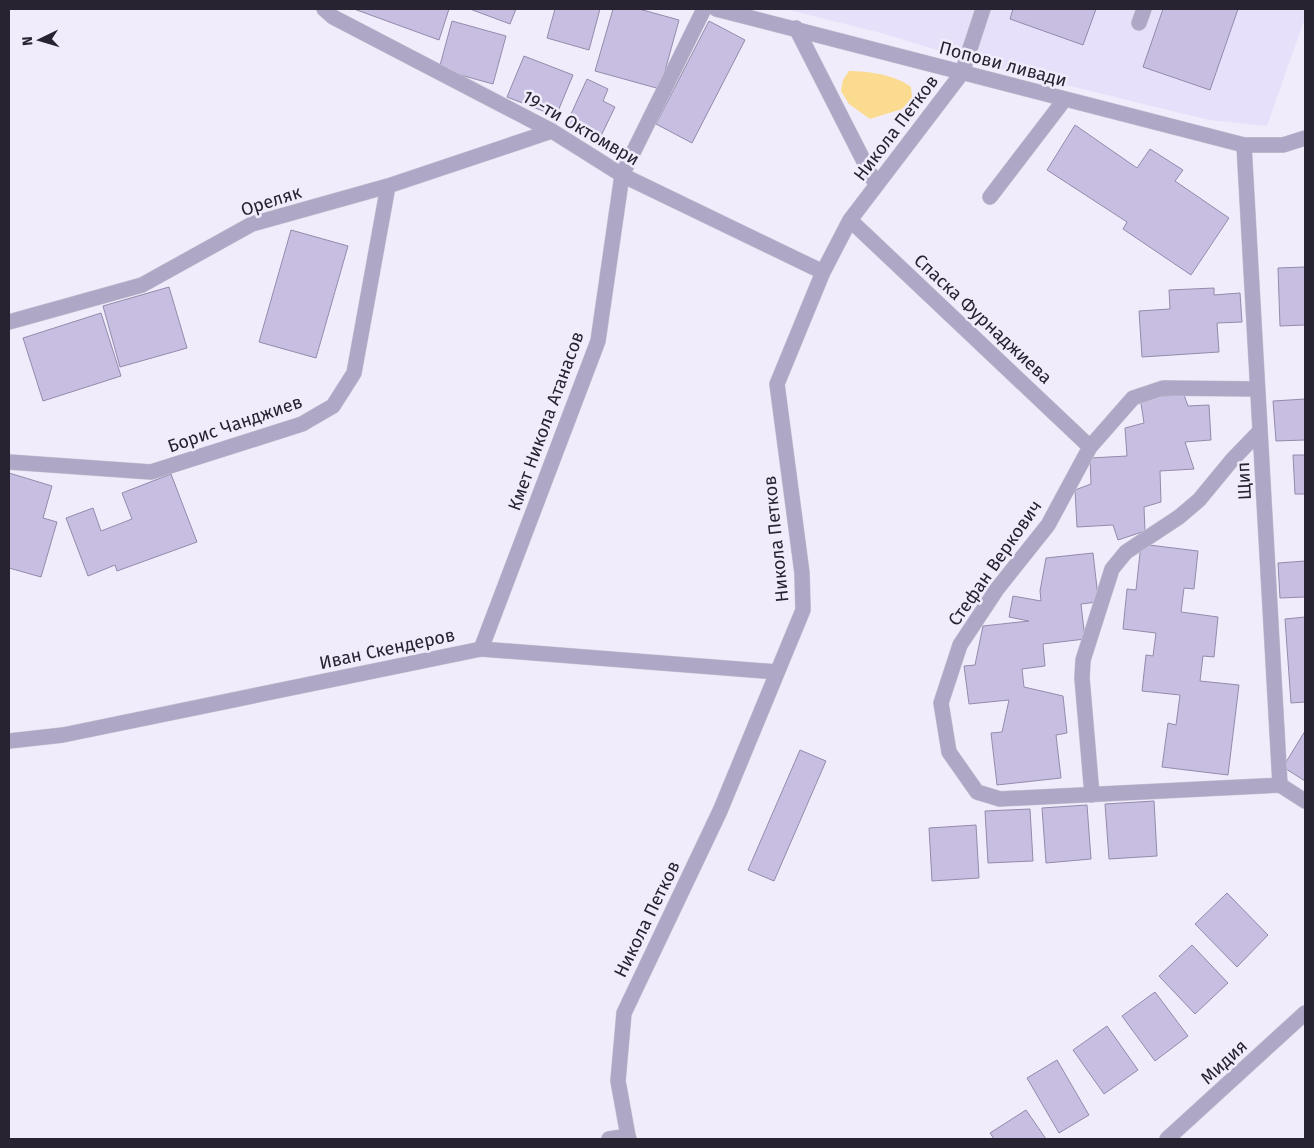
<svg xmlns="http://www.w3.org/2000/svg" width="1314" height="1148" font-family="'Fira Sans',sans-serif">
<rect width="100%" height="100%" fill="#f0ecfb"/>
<path fill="#e7e0fa" d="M785,9H1305V18L1267,126L1209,120L993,67L881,33Z"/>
<path fill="#fadb8f" d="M849,71C869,71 895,75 911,87L912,98L902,109L870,119L849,104L841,91L843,80Z"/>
<path fill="#c7bee1" stroke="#948bac" d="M354,9H449L439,40Z
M470,9H516L510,24Z
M555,9H600L589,50L547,38Z
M613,9H639L679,20L660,89L595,71Z
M1013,9H1096L1083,45L1010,19Z
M1163,9H1238L1210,90L1143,67Z
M452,21L506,36L493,84L439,69Z
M709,21L745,40L692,143L656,124Z
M524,56L573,75L556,116L507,97Z
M587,79L608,89L603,101L615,107L599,140L566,125Z
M1075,125L1137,168L1150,149L1183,170L1175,181L1229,218L1191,275L1123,229L1127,222L1047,170Z
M291,230L348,246L316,358L259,342Z
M1305,267V325L1280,326L1278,268Z
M169,287L187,348L120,367L103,306Z
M1214,288V295L1240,293L1242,322L1217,323L1219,352L1142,357L1139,311L1170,309L1169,290Z
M101,313L121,376L43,401L23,338Z
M1184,395L1188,406L1209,405L1211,440L1185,442L1194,469L1160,471L1161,502L1144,507L1145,531L1118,540L1113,525L1077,527L1075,490L1091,484L1090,458L1127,456L1125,428L1144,423L1140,397Z
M1305,399V440L1276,441L1273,401Z
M1293,455H1305V494H1295Z
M9,473L52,486L43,518L57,522L41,577L9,568Z
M171,474L197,542L117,571L115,565L88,576L66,518L93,508L101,531L132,519L122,493Z
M1141,544L1198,551L1194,589L1184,588L1181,612L1218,617L1214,657L1203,656L1200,681L1239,685L1228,775L1162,767L1168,723L1176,725L1180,695L1142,691L1146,655L1153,656L1156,633L1123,629L1127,589L1136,590Z
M1093,553L1098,597L1097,602L1081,604L1085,639L1043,644L1045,666L1022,669L1024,687L1063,696L1067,733L1056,735L1061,778L997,785L991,733L1002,732L1009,700L969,704L964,666L975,665L983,626L1029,621L1009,617L1013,596L1041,601L1040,591L1046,558Z
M1305,561V597L1280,598L1278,563Z
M1305,617V702L1291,703L1285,619Z
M1305,731V781L1283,767Z
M800,750L826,761L774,881L748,870Z
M1154,801L1157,856L1109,859L1105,804Z
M1087,805L1091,859L1046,863L1042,808Z
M1030,809L1033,861L988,863L985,811Z
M976,825L979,878L932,881L929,828Z
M1227,893L1268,935L1237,967L1195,924Z
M1192,945L1228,983L1195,1014L1159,976Z
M1155,992L1188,1036L1155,1061L1122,1016Z
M1107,1026L1138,1070L1104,1094L1073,1050Z
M1057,1060L1089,1115L1059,1133L1027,1078Z
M1026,1110L1046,1139H994L990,1133Z"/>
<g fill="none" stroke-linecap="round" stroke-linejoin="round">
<defs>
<path id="minor" d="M324,9L333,17L552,131L622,175L823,272
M716,9L1244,145H1283L1305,138
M1139,23L1144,9
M796,28L876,185
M1244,145L1280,785L1305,801
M990,197L1065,99
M850,220L1090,447
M9,322L142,285L252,224L388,186L552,131
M1257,389L1163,388L1133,398L1090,447L1048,525L997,589L960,645L941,703L949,752L977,792L1000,799L1280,785
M9,462L151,472L302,424L333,406L354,373L388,186
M481,649L598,341L622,175L704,9
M9,741L63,735L481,649L777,672
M1092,795L1082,678L1083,660L1112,569L1126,552L1179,517L1199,500L1232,460L1260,431
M628,1136L618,1081L624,1013L720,811L803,610L802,573L777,384L823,272L850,220L962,73L983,9
M609,1139L628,1136L629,1139
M1167,1139L1305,1013"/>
</defs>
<use href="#minor" stroke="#ccc8d6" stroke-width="16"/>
<use href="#minor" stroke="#afa7c6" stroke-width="15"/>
</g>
<g text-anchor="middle" stroke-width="5" stroke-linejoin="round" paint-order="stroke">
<g font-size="18" fill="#272330" stroke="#f0ecfb">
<text transform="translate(1003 64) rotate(15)" y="6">Попови ливади</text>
<text transform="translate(581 128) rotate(30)" y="6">19-ти Октомври</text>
<text transform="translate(896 128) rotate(-53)" y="6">Никола Петков</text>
<text transform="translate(271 201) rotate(-18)" y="6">Ореляк</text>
<text transform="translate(983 319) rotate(43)" y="6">Спаска Фурнаджиева</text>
<text transform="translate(546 421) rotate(-70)" y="6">Кмет Никола Атанасов</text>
<text transform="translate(235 424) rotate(-19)" y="6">Борис Чанджиев</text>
<text transform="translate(1244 481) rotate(-93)" y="6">Щип</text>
<text transform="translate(776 539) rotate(-96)" y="6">Никола Петков</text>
<text transform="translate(995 563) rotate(-55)" y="6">Стефан Веркович</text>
<text transform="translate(387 649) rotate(-12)" y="6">Иван Скендеров</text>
<text transform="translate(647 919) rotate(-64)" y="6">Никола Петков</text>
<text transform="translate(1224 1062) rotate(-43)" y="6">Мидия</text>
</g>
</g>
<rect width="1314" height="1148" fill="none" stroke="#272330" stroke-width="20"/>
<g transform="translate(40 40) rotate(265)" stroke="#f0ecfb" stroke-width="4" paint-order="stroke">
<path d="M0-4L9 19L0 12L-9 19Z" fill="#272330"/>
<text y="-8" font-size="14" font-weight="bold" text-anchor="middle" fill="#272330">N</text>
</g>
</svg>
